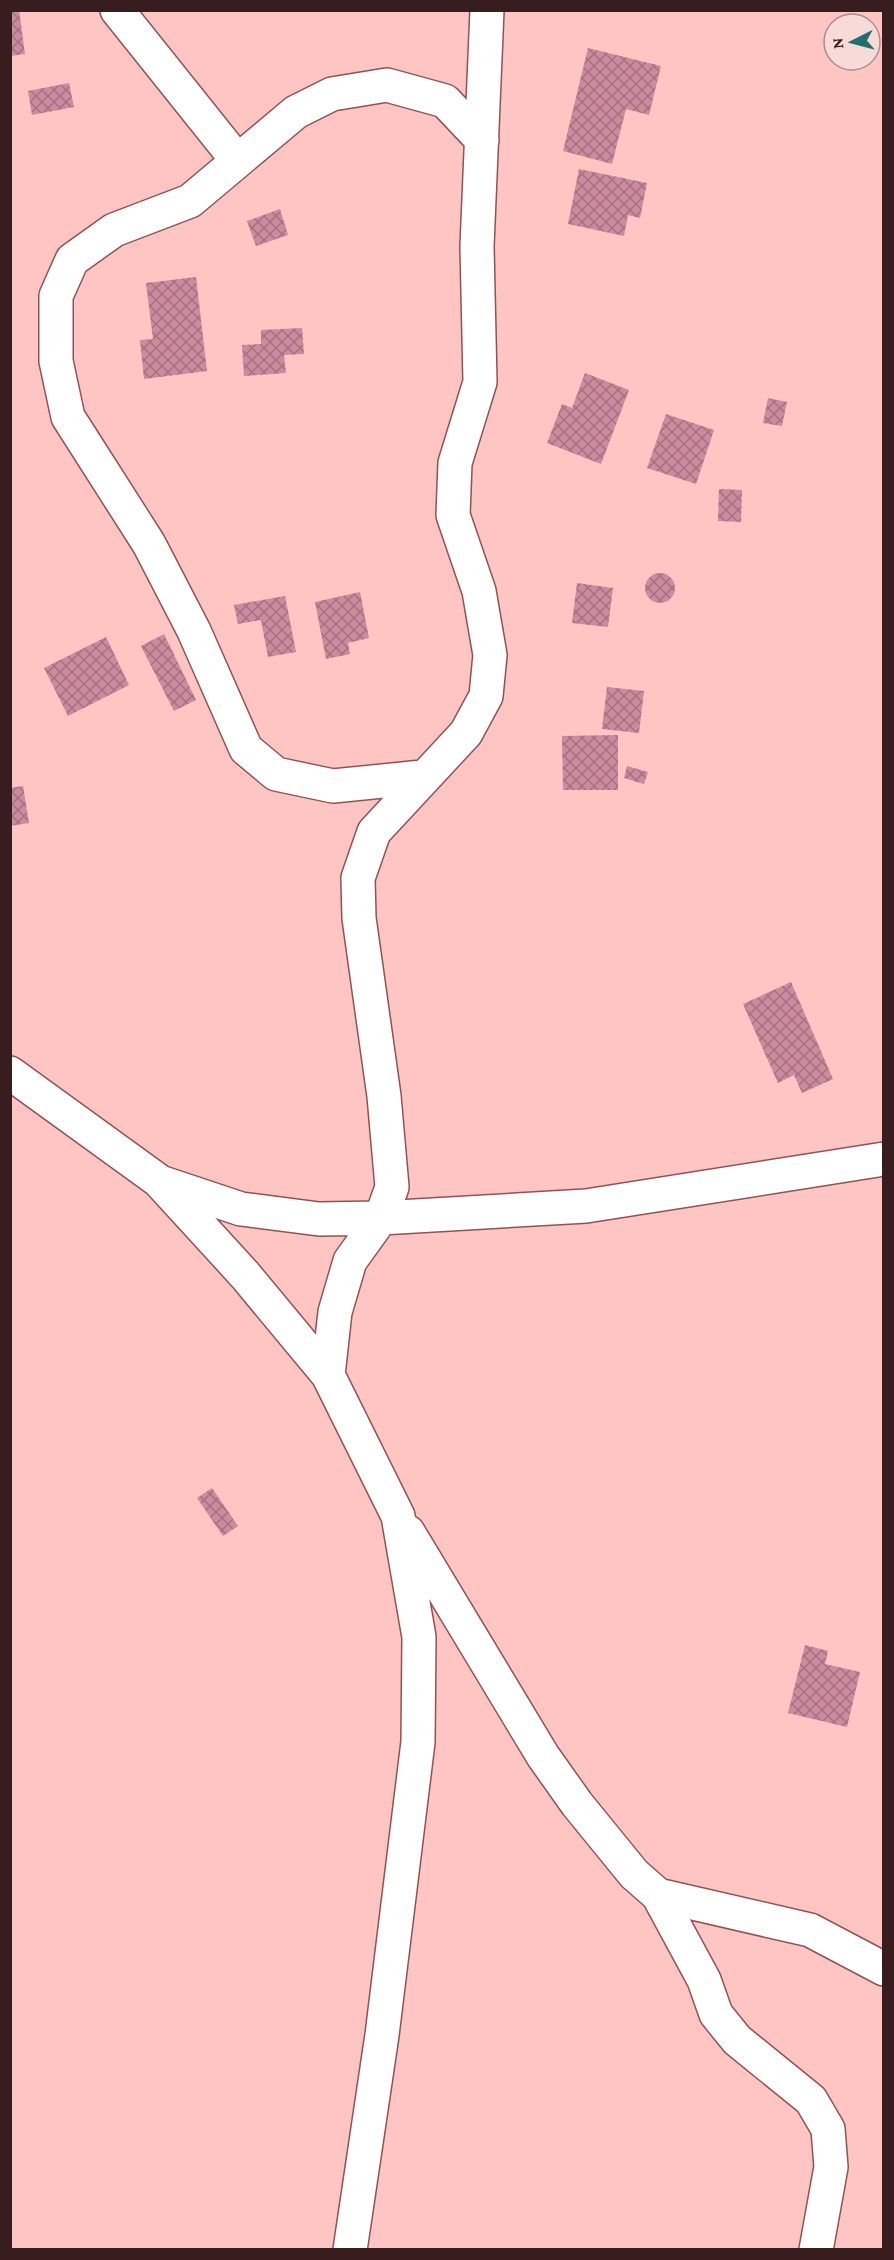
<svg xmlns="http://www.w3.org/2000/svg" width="894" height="2260" font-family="'Crimson Pro',serif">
<defs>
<pattern id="building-cross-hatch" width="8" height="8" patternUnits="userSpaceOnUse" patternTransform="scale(1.5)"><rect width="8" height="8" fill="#cb8a9e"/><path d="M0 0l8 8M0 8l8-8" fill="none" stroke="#a67080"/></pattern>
</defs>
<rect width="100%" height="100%" fill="#fec5c3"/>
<path fill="url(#building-cross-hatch)" d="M10,10H19L25,54L10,56Z
M588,48L661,66L649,115L626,109L612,164L563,151Z
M69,83L74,107L32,115L28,91Z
M579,169L647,183L640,218L628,215L624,236L568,224Z
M280,209L288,235L256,246L247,221Z
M196,277L207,371L144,379L140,340L153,339L146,283Z
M302,328L304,354L284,355L286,373L244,376L242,345L261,344V330Z
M585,373L629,390L601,464L547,443L562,404L572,408Z
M768,398L787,402L782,426L763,423Z
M666,414L714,430L696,484L647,468Z
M719,489L742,490L741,522L718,521Z
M645 588a15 15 0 1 1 30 0a15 15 0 1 1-30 0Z
M577,583L613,588L608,627L572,623Z
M360,592L369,638L348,643L350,654L326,659L315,602Z
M285,596L296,652L268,657L261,620L238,624L234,605Z
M164,634L196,700L174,711L141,646Z
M106,637L129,685L68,716L44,668Z
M607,687L644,691L639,733L602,729Z
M618,735V790H563L562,736Z
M627,766L648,772L644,784L624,778Z
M23,786L29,823L10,826V788Z
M791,982L833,1079L802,1093L794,1075L778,1083L743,1004Z
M212,1488L238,1526L223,1536L197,1498Z
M805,1645L828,1651L825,1664L860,1672L847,1727L788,1713Z"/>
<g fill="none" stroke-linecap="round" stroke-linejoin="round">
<defs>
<path id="minor" d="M117,10L237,160
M422,777L333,786L276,774L246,749L194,631L149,544L68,417L56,361V296L72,260L114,230L190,201L296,112L332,94L387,85L445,101L482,140
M10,1073L159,1181L245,1275L328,1375L398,1516L419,1637L418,1742L382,2035L350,2250
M163,1183L241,1209L319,1219L381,1218L586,1206L884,1159
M328,1375L335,1312L350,1261L381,1218L392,1187L384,1096L359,918L358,878L374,832L466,733L486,696L490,655L479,591L453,515L455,463L480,382L477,246L487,10
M408,1532L543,1756L577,1804L634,1874L658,1895L704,1980L716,2014L737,2040L811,2100L828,2129L831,2167L816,2250
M658,1895L810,1930L884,1969"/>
</defs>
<use href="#minor" stroke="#905353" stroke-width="36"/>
<use href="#minor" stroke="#fff" stroke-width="33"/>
</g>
<rect width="894" height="2260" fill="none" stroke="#371d1d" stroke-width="24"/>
<g transform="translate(852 42) rotate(264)"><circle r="28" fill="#f8dad9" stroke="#ab8e8e" stroke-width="1.5"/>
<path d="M0-4.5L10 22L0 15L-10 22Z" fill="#226e71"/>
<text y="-9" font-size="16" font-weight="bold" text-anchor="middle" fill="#371d1d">N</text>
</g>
</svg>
